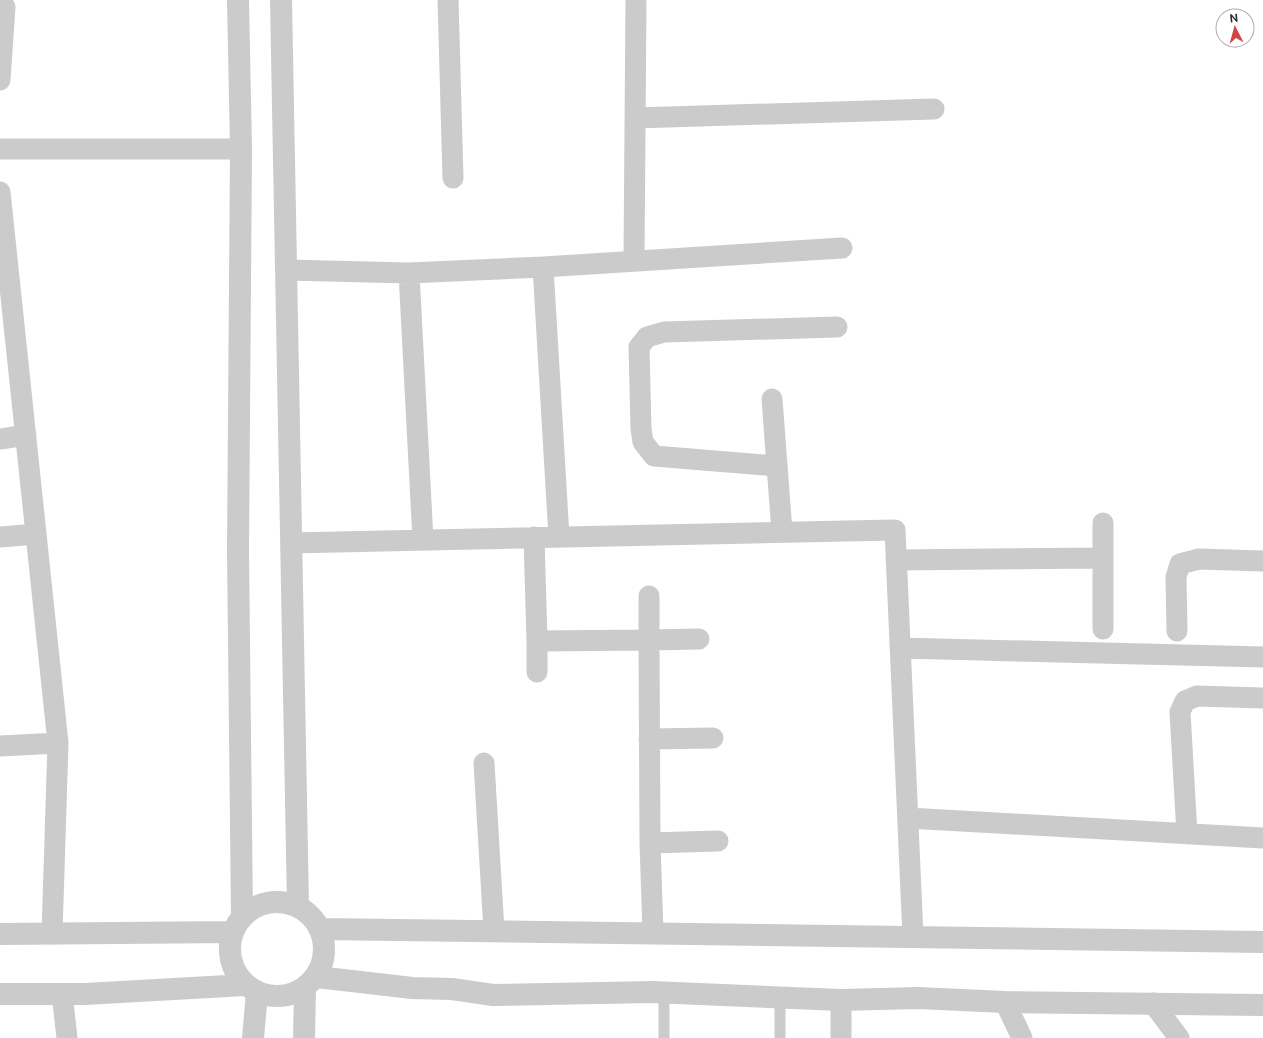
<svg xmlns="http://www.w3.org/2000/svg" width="1263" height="1038" font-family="'Public Sans',sans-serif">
<rect width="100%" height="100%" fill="#fff"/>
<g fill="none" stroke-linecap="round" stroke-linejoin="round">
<path stroke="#cbcbcb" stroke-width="11" d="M664,993V1038
M780,1038V996"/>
<path stroke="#cbcbcb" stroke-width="21" d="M448,0L453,178
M0,6L5,7L0,80
M635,118L934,109
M0,149H241
M0,192L58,743L52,934
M634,261L636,0
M543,267L559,537
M286,270L409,273L543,267L842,248
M409,273L423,540
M772,399L782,532
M0,439L26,435
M777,466L654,456L643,442L641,429L639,347L647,337L664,332L837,327
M0,537L36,534
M534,537L537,641L649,640L650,843L653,933
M291,543L895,530L913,937
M896,560L1102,558
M649,596V640L699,639
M1103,629V523
M1177,631L1176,577L1180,564L1199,559L1263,561
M537,641V672
M900,648L1263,657
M649,739L713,738
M0,746L58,743
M484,763L494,931
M908,818L1263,838
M1187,834L1180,712L1185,701L1197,696L1263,698
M650,843L718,841
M62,994L67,1038
M841,1000V1038
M1005,1002L1022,1038
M1153,1003L1179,1038"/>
<path stroke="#cbcbcb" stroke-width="22" d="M238,0L241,149L238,550L242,917
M281,0L298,906
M230 949a47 47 0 1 1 94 0a47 47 0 1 1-94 0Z
M321,929L1263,942
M0,934L233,932
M317,977L412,988L452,989L493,995L652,992L841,1000L918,998L1005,1002L1263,1005
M0,994H85L245,985
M253,1038L257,993
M304,1038L305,989"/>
</g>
<g transform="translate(1235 28) rotate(354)"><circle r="19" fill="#ffffff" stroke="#ababab"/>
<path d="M0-3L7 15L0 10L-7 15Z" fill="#d44442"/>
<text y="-6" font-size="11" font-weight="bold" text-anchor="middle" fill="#2e2e2e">N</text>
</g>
</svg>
